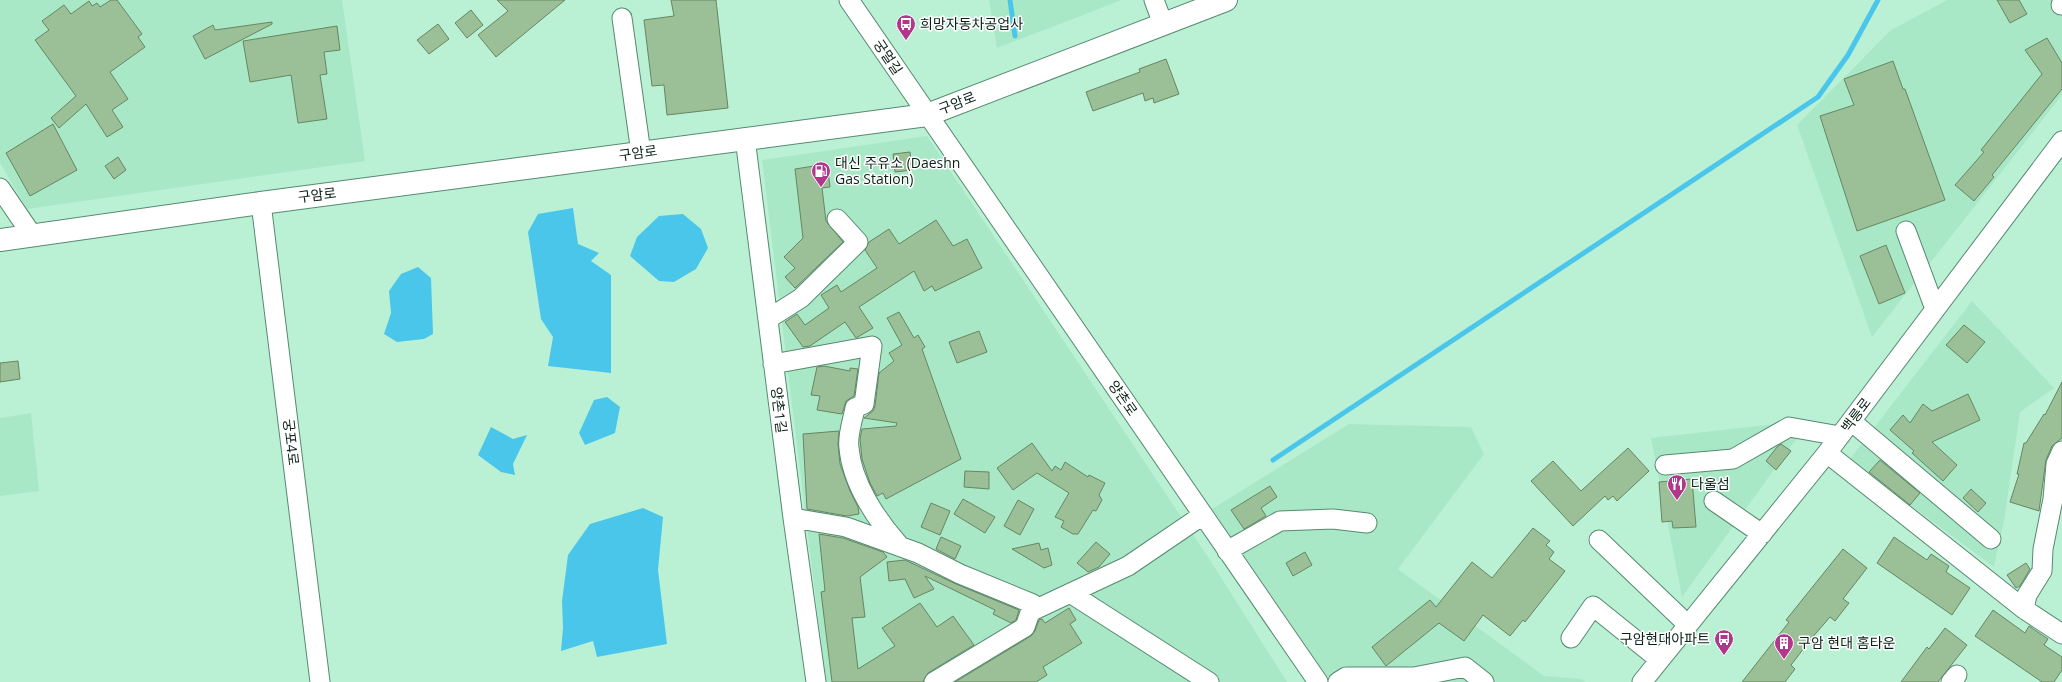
<svg xmlns="http://www.w3.org/2000/svg" width="2062" height="682" font-family="'Open Sans','Noto Sans KR',sans-serif">
<rect width="100%" height="100%" fill="#baf1d4"/>
<path fill="#a9e8c7" d="M0,0H342L365,161L27,209L0,163Z
M989,0H1122L997,48Z
M1947,0H2062V95L1872,337L1797,125L1891,30Z
M927,136L1210,560L1287,682H826L762,160Z
M1972,301L2054,388L2020,412L2004,521L1994,567L1849,460Z
M31,413L39,491L0,496V418Z
M1810,420L1682,597L1651,438Z
M1349,424L1471,427L1484,454L1398,569L1544,676L1581,679L1585,682H1331L1212,509Z"/>
<path fill="#4bc6eb" d="M573,208L578,244L599,253L591,261L611,275V373L548,366L553,337L541,319L528,232L538,214Z
M683,214L701,229L708,248L696,269L674,282L659,281L630,256L637,237L659,216Z
M418,267L431,278L433,334L424,339L397,342L384,334L391,313L389,291L401,274Z
M607,397L620,407L615,433L585,445L579,433L594,400Z
M491,427L513,439L527,435L513,464L515,475L501,472L478,455Z
M643,508L663,517L658,570L667,644L597,657L593,641L561,651L563,628L562,601L568,555L590,524Z"/>
<g fill="none" stroke-linecap="round" stroke-linejoin="round">
<path stroke="#4bc6eb" stroke-width="5" d="M1010,0L1015,36
M1273,460L1818,97L1848,55L1878,0"/>
</g>
<path fill="#9bbf96" stroke="#658761" d="M111,0H117L142,34L138,37L145,47L110,72L128,99L112,110L123,127L107,137L86,104L59,128L51,118L76,96L35,40L49,30L42,21L64,5L71,14L89,1L92,6L97,3L100,7Z
M497,0H565L496,57L478,35L508,11Z
M671,0H716L728,108L667,115L664,85L652,86L644,20L674,16Z
M1997,0H2019L2027,14L2010,23Z
M471,10L483,25L467,38L455,23Z
M272,22V24L205,59L193,36L213,25L215,30Z
M438,24L449,39L429,54L417,40Z
M337,26L340,50L324,52L327,74L320,75L327,119L298,123L291,75L250,82L243,41Z
M2047,38L2062,63V89L1992,175L1994,177L1974,201L1955,185L1984,152L1981,150L2042,74L2025,50Z
M1166,59L1179,94L1154,103L1153,98L1145,101L1143,93L1093,111L1086,92L1140,72L1139,69Z
M1893,61L1903,89H1905L1945,200L1857,231L1820,116L1854,105L1844,79Z
M53,124L77,170L30,196L6,153Z
M910,152L912,170L895,172L893,154Z
M118,157L126,170L114,179L105,166Z
M827,164L830,187L822,188L826,221L843,242L795,288L785,277L795,268L784,257L803,238L795,169Z
M936,220L953,246L967,239L982,268L935,291L932,286L924,291L914,271L859,307L873,328L856,338L845,322L810,346L803,347L785,322L797,314L805,325L829,308L821,295L837,285L841,292L877,268L865,250L869,242L889,229L899,244Z
M1886,245L1905,293L1879,304L1860,256Z
M899,312L914,338L918,335L925,347L922,349L961,459L886,499L883,493L877,496L870,483L862,459L860,439L862,429L896,426L897,423L864,418L873,411L875,406L879,373L894,361L889,353L902,345L887,318Z
M1964,325L1985,342L1967,363L1946,345Z
M979,331L987,352L957,363L949,342Z
M18,361L20,379L0,382V363Z
M824,366L850,371V368L858,369L854,396L846,401L842,414L817,410L820,396L811,395L817,367Z
M2062,382V438L2052,446L2046,460L2039,511L2010,502L2019,474H2017L2024,443H2026L2044,414L2045,415Z
M1968,394L1980,420L1932,442L1957,465L1943,481L1912,453L1914,451L1890,430L1903,415L1910,423L1923,404L1932,411Z
M839,431L838,444L840,464L850,491L858,507L859,514L847,516L807,509L803,434Z
M1032,443L1052,471L1055,466L1061,470L1065,462L1088,477L1089,475L1105,483L1099,495L1102,500L1096,511L1093,510L1078,534H1073L1061,527L1064,521L1055,517L1069,493L1037,473L1013,490L997,468Z
M1781,444L1791,451L1776,470L1766,461L1777,447Z
M1628,448L1649,471L1617,501L1613,496L1608,500L1605,496L1573,526L1531,481L1553,461L1581,491Z
M1880,460L1920,493L1910,505L1869,472Z
M965,471L989,472V489L964,487Z
M1692,479L1696,527L1673,528L1672,521L1662,522L1659,482Z
M1270,486L1277,497L1261,508L1266,516L1244,529L1231,510Z
M1971,489L1986,503L1978,512L1963,498Z
M963,499L995,517L985,533L954,514Z
M1018,500L1034,509L1020,535L1004,526Z
M931,503L950,511L940,535L921,527Z
M1533,528L1550,541L1546,545L1554,552L1549,559L1565,571L1525,622L1523,620L1510,636L1483,615L1464,641L1439,623L1386,666L1372,647L1430,600L1436,607L1472,562L1492,578Z
M819,534L843,538L883,552L887,557L860,577L865,617L852,618L858,669L895,646L882,628L920,603L937,627L953,616L974,645L928,673L923,682H832L821,592L825,591Z
M941,537L961,546L955,559L936,549Z
M1894,537L1927,560L1931,554L1949,566L1946,572L1970,588L1952,615L1877,563Z
M1096,542L1110,554L1099,567L1088,572L1077,563Z
M1039,543L1041,550L1048,548L1052,565L1044,568L1012,549Z
M1843,549L1867,568L1843,599L1849,603L1835,621L1830,617L1811,639L1791,665L1795,669L1785,682H1742L1789,622L1786,620Z
M1305,552L1312,565L1293,576L1286,563Z
M905,560L956,584L1019,610L1016,620L1011,623L993,614L995,610L925,576L934,589L914,598L905,579L889,581L887,562Z
M2026,563L2030,569L2020,586L2016,588L2007,575Z
M1069,608L1076,620L1070,624L1082,643L1043,667L1047,675L1036,682H955L1031,636L1035,631L1039,620L1042,619L1045,623Z
M1993,610L2025,633L2029,626L2048,639L2044,645L2062,657V670L2054,682H2042L1975,636Z
M1945,628L1967,645L1938,682H1901L1927,647L1929,649Z"/>
<g fill="none" stroke-linecap="round" stroke-linejoin="round">
<defs>
<path id="minor" d="M849,0L1318,682
M1154,0L1163,24
M2061,5H2062
M622,18L641,153
M745,138L793,518L816,682
M0,188L32,235
M261,203L320,682
M1906,231L1935,309
M768,319L801,298L858,242L837,219
M773,364L872,346L864,404L855,408C853,420 847,435 849,448C852,483 876,519 899,545
M1851,421L1991,539
M1827,453L2024,609L2062,634
M1665,465L1733,459L1789,427L1840,436
M1714,501L1762,534
M793,518L846,527L918,553L960,574L1033,604L1025,627L934,682
M1599,540L1688,625
M1227,551L1280,521L1333,519L1367,523
M1070,593L1209,682
M2024,609L2027,595L2042,571L2043,549L2053,499L2056,464L2062,451
M1030,612L1128,566L1203,515
M1571,638L1593,606L1660,660
M1338,682L1346,677H1414L1465,667L1484,682
M1642,682L1827,453L2062,141
M1951,682L1957,675"/>
<path id="major" d="M0,240L261,203L927,115L1226,0"/>
</defs>
<use href="#minor" stroke="#568a70" stroke-width="21"/>
<use href="#major" stroke="#568a70" stroke-width="24"/>
<use href="#minor" stroke="#fff" stroke-width="19"/>
<use href="#major" stroke="#fff" stroke-width="22"/>
</g>
<defs>
<symbol id="bus-pin" viewBox="-11 -11 22 30"><path d="M0 17L-7.5 6A9.5 9.5 0 1 1 7.5 6Z" fill="#af378c" stroke="#fff"/><path d="M-5-6H5V4H4V6H2V4H-2V6H-4V4H-5ZM-3.5-4V0h7V-4ZM-3.5 1.2v1.5H-2V1.2ZM2 1.2v1.5H3.5V1.2Z" fill="#fff"/></symbol>
<symbol id="fuel-pin" viewBox="-11 -11 22 30"><path d="M0 17L-7.5 6A9.5 9.5 0 1 1 7.5 6Z" fill="#af378c" stroke="#fff"/><path d="M-5.5-6h7V0h2V4h1.3V-2.5L3-4.5l.8-.8L6-3V5H2.5V1h-1V6h-7ZM-4.2-4.7v3.2H.2V-4.7Z" fill="#fff"/></symbol>
<symbol id="restaurant-pin" viewBox="-11 -11 22 30"><path d="M0 17L-7.5 6A9.5 9.5 0 1 1 7.5 6Z" fill="#af378c" stroke="#fff"/><path d="M-5-6h1v4h1v-4h1v4h1v-4h1v5L-1.5 .5V6h-2V.5L-5-1ZM5-6V6H3V1.5H1.5Q1.5-4 5-6Z" fill="#fff"/></symbol>
<symbol id="building-pin" viewBox="-11 -11 22 30"><path d="M0 17L-7.5 6A9.5 9.5 0 1 1 7.5 6Z" fill="#af378c" stroke="#fff"/><path d="M-4-6H4V6H1V3H-1V6H-4ZM-2.5-4.3h1.7v1.8h-1.7ZM.8-4.3h1.7v1.8H.8ZM-2.5-1h1.7V.8h-1.7ZM.8-1h1.7V.8H.8Z" fill="#fff"/></symbol>
</defs>
<g fill-rule="evenodd">
<use href="#bus-pin" x="895" y="13" width="22" height="30"/>
<use href="#fuel-pin" x="810" y="160" width="22" height="30"/>
<use href="#restaurant-pin" x="1666" y="473" width="22" height="30"/>
<use href="#bus-pin" x="1713" y="628" width="22" height="30"/>
<use href="#building-pin" x="1773" y="632" width="22" height="30"/>
</g>
<g text-anchor="middle" stroke-width="3" stroke-linejoin="round" paint-order="stroke">
<g font-size="14" fill="#0a2016" stroke="#fff" text-anchor="start">
<text x="920" y="29">희망자동차공업사</text>
<text x="835" y="168">대신 주유소 (Daeshn<tspan x="835" dy="16">Gas Station)</tspan></text>
<text x="1691" y="489">다울섬</text>
<text x="1710" y="644" text-anchor="end">구암현대아파트</text>
<text x="1798" y="648">구암 현대 홈타운</text>
</g>
<g font-size="14" fill="#0a2016" stroke="#fff">
<text transform="translate(888 57) rotate(56)" y="5">궁멀길</text>
<text transform="translate(957 103) rotate(-21)" y="5">구암로</text>
<text transform="translate(638 153) rotate(-8)" y="5">구암로</text>
<text transform="translate(317 195) rotate(-7)" y="5">구암로</text>
<text transform="translate(1123 398) rotate(55)" y="5">양촌로</text>
<text transform="translate(779 410) rotate(83)" y="5">양촌1길</text>
<text transform="translate(1856 415) rotate(-53)" y="5">백릉로</text>
<text transform="translate(291 442) rotate(83)" y="5">궁포4로</text>
</g>
</g>
</svg>
